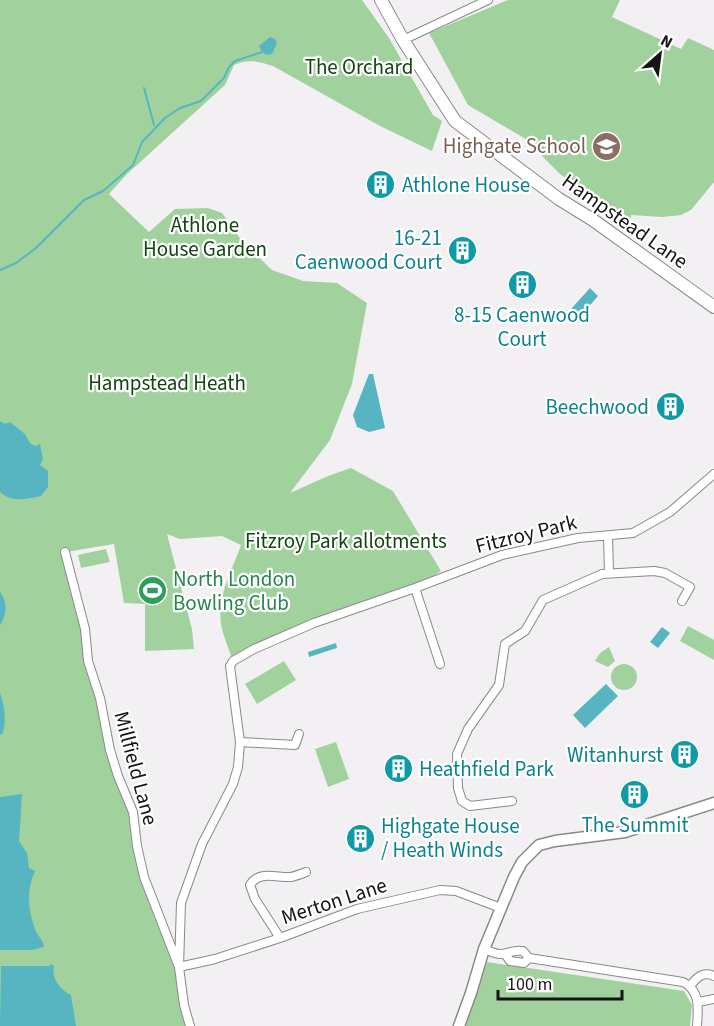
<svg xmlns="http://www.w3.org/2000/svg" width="714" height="1026" font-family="'Source Sans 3',sans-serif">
<rect width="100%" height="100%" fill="#f3f0f4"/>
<path fill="#a1d29d" d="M0,0H362L389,38L433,115L442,121L432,151L380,126L273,66C258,61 249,59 234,65L225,85L127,174L109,194L149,232L175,209L208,208L222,213L242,241L272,270L303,281L337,283L367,303L352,384L330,440L290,493L328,476L351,468L393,491L441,571L415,588L314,623L233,661C229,649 223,636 221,624C217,595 232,571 241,545L222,536L180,539L167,534L192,629L194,649L145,651V604L124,603L114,544L66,552L102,714L133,812L137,846L179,967L180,1005L185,1026H0Z
M508,0H620L612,17L681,49L688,38L714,50V182L691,210L681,215L662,217L631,215V218L606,208L560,174L524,138L468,105L429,33Z
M106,549L110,562L81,568L78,555Z
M688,626L714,640V660L680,641Z
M609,647L615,661L608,667L595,661L600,653Z
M284,661L296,680L257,704L245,684Z
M611 677a13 13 0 1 1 26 0a13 13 0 1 1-26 0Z
M336,742L349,779L328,787L315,749Z
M487,962L684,991L692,1005L690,1026H466Z"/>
<path fill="#57b5c2" d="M270,37L275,39L277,43L272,54L267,55L262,52L259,46Z
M590,288L598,296L580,317L576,314L575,316L571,309Z
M369,374H373L385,428L369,432L357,427L353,415Z
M0,421L5,424L10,422L25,434L30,443L35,446L40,444L43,459L40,465L48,471V487L41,496C26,499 12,503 0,492Z
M0,592C8,603 7,614 0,625Z
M662,627L670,633L658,648L650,642Z
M336,643L337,648L309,657L308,652Z
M606,684L618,696L585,728L573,715Z
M0,693C5,707 6,718 3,733L0,735Z
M22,794L19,841L27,853L29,868L35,871C26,890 28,910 35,929C38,937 43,939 44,947L32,950H0V797Z
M51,964L54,966C51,978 60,990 71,995L76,1026H0L1,966H49Z"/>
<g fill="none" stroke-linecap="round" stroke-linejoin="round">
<path stroke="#57b5c2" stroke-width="2" d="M144,88L154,125
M0,270L16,263L36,248L84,200L103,191L133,165L142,142L165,118L180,108L201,101L224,78L229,67L235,61L262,52"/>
<defs>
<path id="minor" d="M403,40L488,0
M608,536L609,573
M65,552L85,629L88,661L100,698L110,750L118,776L133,812L137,846L144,877L179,967L184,1005L190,1026
M415,588L440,664
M240,742L295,745L299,734
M512,801L470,806L462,801L458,788L457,754L468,729L499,685L505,644L525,631L543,600L602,574L654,571L665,573L690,587L682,601
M280,938L255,899L250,885C259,870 277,878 291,877C296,876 301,874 306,872
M484,949C490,951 496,955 503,954C511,952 514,950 523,951L529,958L683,982C701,991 698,1009 697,1026
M505,954L510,961L524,963L529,958
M179,967L181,903L202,844L233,784L238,767L240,742L230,666L233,661L254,649L314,623L415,588L502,555L578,538L633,533L670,512L714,474
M179,967L215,959L280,938L357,909L440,890L456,891L501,908
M690,986C697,977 703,971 714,976
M698,1002L714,999"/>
<path id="tertiary" d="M459,1026L471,993L484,949L514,877L522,862L539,845L555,841L625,832L714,803"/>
<path id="secondary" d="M381,0L403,40L455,121L559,199L593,220L714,307"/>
</defs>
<use href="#minor" stroke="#8b888c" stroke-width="10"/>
<use href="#tertiary" stroke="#8b888c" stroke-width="13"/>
<use href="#secondary" stroke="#8b888c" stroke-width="14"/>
<use href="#minor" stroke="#fff" stroke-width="8"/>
<use href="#tertiary" stroke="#fff" stroke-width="10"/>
<use href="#secondary" stroke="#fff" stroke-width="12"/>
</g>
<defs>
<symbol id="school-disc" viewBox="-11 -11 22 22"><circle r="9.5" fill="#8d6e63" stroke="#fff"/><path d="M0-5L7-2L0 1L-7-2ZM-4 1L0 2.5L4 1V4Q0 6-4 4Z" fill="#fff"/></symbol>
<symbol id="building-disc" viewBox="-11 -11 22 22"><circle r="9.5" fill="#0f9aa8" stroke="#fff"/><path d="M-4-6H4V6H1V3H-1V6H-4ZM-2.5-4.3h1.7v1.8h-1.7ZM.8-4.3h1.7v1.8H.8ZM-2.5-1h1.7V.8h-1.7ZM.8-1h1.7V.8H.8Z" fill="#fff"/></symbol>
<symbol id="stadium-disc" viewBox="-11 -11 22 22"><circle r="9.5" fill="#2e9e5b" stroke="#fff"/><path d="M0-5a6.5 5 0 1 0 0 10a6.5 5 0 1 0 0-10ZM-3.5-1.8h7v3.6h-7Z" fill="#fff"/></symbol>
</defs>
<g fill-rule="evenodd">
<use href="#school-disc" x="590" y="130" width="33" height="33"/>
<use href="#building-disc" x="364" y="168" width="33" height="33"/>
<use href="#building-disc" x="446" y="234" width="33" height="33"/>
<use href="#building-disc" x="506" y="268" width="33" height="33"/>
<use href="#building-disc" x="654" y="390" width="33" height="33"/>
<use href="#stadium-disc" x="136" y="574" width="33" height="33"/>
<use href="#building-disc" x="668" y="738" width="33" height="33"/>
<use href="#building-disc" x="382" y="752" width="33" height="33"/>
<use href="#building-disc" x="618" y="778" width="33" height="33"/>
<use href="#building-disc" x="344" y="822" width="33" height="33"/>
</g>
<g text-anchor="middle" stroke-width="4.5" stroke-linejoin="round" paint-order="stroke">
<g font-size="21" fill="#124512" stroke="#fff">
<text x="359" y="74">The Orchard</text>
<text x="205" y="232">Athlone<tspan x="205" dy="24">House Garden</tspan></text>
<text x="167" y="390">Hampstead Heath</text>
<text x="346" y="548">Fitzroy Park allotments</text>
</g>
<g font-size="21" fill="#785e54" stroke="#fff" text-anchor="end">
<text x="586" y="153">Highgate School</text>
</g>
<g font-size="21" fill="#0d838f" stroke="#fff" text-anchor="start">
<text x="402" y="192">Athlone House</text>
<text x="442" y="245" text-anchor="end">16-21<tspan x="442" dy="24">Caenwood Court</tspan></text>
<text x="522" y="322" text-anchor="middle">8-15 Caenwood<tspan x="522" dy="24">Court</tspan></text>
<text x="649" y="414" text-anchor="end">Beechwood</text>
<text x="663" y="762" text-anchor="end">Witanhurst</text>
<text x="419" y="776">Heathfield Park</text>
<text x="635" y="832" text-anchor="middle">The Summit</text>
<text x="381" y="833">Highgate House<tspan x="381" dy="24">/ Heath Winds</tspan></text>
</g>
<g font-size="21" fill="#151415" stroke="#fff">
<text transform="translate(625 221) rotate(35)" y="7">Hampstead Lane</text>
<text transform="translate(526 534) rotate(-14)" y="7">Fitzroy Park</text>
<text transform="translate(136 768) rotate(75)" y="7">Millfield Lane</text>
<text transform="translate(334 901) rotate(-18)" y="7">Merton Lane</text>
</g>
<g font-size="21" fill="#27864d" stroke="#fff" text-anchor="start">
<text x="173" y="586">North London<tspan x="173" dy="24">Bowling Club</tspan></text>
</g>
</g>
<g transform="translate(660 54) rotate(28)" stroke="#ffffff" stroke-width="4.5" paint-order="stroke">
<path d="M0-4.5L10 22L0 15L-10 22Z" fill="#151415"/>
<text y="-9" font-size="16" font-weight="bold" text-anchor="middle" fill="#151415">N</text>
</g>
<path d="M498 990v9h124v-9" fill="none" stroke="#151415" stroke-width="3"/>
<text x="507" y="990" font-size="18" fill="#151415" stroke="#ffffff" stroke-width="4.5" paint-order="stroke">100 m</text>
</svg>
